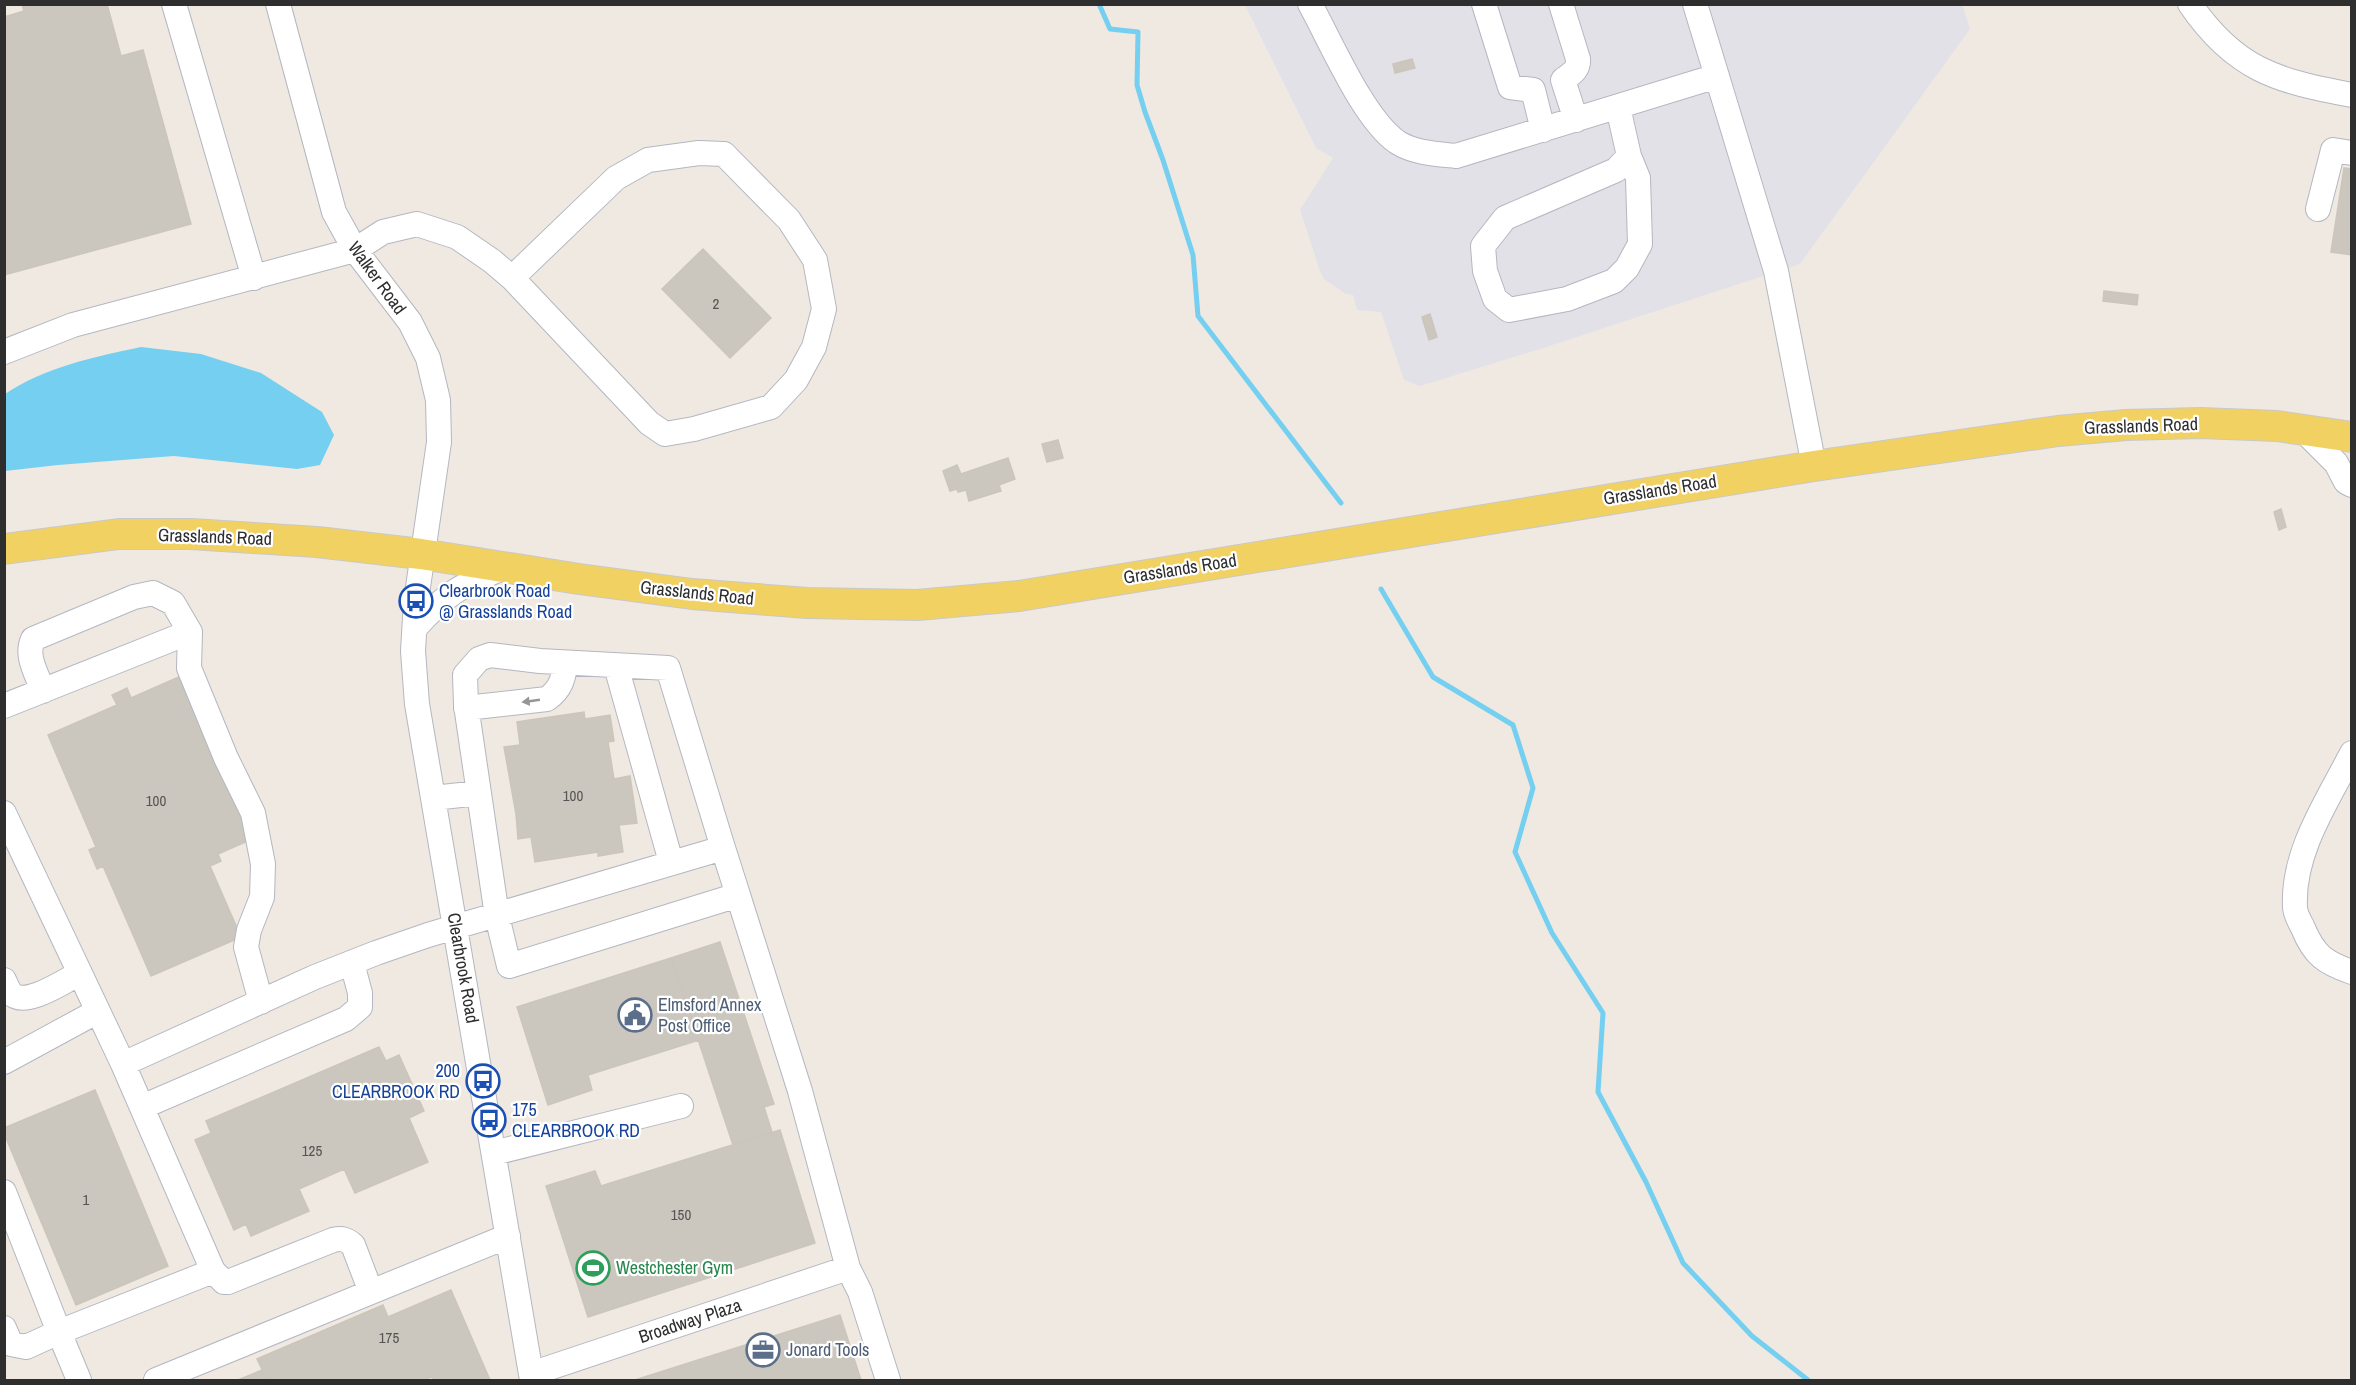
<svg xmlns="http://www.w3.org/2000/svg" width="2356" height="1385" font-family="'Archivo Narrow',sans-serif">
<rect width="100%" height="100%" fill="#efe9e1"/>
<path fill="#e3e1e8" d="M1962,4L1970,29L1800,264L1540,349L1420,386L1404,380L1381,312L1357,310L1353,295L1346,294L1324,279L1320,271L1300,210L1333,158L1316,148L1245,5Z"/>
<path fill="#75cff0" d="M141,347L201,354L261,373L322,412L334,435L320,465L297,469L174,456L58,465L5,471V394C45,367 94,357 141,347Z"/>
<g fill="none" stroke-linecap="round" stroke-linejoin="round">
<path stroke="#75cff0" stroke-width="5" d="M1099,4L1110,29L1138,32L1137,85L1145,112L1163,160L1193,255L1198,316L1341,503
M1381,589L1433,677L1513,725L1533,788L1515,852L1552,933L1603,1013L1598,1092L1646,1182L1683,1263L1752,1336L1808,1380"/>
</g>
<path fill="#cbc7bf" stroke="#cbc5ba" stroke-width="1.5" d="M22,4H107L121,56L143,50L191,224L4,275V17L24,11Z
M1412,59L1415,68L1395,73L1393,64Z
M2344,168L2352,169V255L2331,252Z
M703,249L771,318L730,358L662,289Z
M2104,291L2138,295L2137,305L2103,301Z
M1430,314L1437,337L1429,340L1422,317Z
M1058,440L1063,458L1047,462L1042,444Z
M1008,458L1015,479L999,485L1001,491L969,501L966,490L958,492L957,489L950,491L943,471L957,465L961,474Z
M2281,509L2286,527L2279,530L2274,512Z
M181,676L252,839L218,854L221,861L210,866L241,937L151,976L103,866L97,869L89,850L96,847L48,735L117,705L112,695L127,688L131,698Z
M584,712L585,719L610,715L614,741L608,742L614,779L630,776L637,823L619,825L623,852L598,856V852L535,862L531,837L518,839L516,814L504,747L520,745L517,722Z
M720,942L774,1104L764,1107L772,1132L733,1145L671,958Z
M671,958L699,1040L588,1075L592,1090L548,1105L517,1007Z
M379,1047L386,1061L399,1055L424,1111L409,1118L428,1162L355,1193L344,1169L299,1189L309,1211L251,1236L246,1224L234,1230L195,1140L211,1133L206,1121Z
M95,1090L168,1266L76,1305L4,1133V1128Z
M780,1130L815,1243L588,1317L546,1186L595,1171L601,1186Z
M451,1290L490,1380H434L432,1377L423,1380H267L257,1359L383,1305L388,1317Z
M840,1315L861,1380H635Z
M262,1370L267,1380H238Z"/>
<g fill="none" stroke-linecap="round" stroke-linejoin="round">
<defs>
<path id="minor" d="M174,4L254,278
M278,4L334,212L355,250L410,322L428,358L438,400L439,442L416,601L413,651L417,704L532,1380
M1310,4C1331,42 1363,118 1397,142C1414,153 1436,154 1456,156L1717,76
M1484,4L1510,87L1533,90L1543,130
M1561,4L1578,59C1579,70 1571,74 1563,80L1576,120
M1695,4L1776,271L1814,466
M2190,4C2235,70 2277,81 2352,95
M1618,107L1629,156L1616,170L1505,218L1483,246L1485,271L1495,299L1509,310L1567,299L1614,281L1627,268L1640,244L1638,178L1629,156
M2318,209L2333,150L2352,153
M4,352L73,325L355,250L383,232L417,224L457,237L492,261L512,278L649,423L665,434L694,429L771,407L796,380L814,347L824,309L815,260L789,220L724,154L699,153L648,160L616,178L512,278
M2303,430L2336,463L2346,482L2352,485
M415,628C446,593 462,585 505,567
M616,666L671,862
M43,691C37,674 25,656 33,639L134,597L153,593L173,603L190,632L189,668L226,758L253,813L263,864L262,897L249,930L246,947L261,1002
M4,706L190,632
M466,708L547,699C561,689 563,679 566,663
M2352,753C2328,800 2292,852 2295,907C2295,914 2300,922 2303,928C2314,955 2325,963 2352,972
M433,798L479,793
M4,813L123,1064L213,1271L224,1282H228L333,1240C342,1238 346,1239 353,1245L371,1292
M738,895L800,1091L848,1268L860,1292L888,1380
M4,980C6,984 8,990 11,993C24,1009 66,980 80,973
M4,1062L98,1011
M123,1064L315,977L376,953L428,935L723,848L738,895L509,966L497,916L466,705L465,675L479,659L490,655L540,661L668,668L723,848
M142,1107L346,1019L360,1007V993L352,963
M494,1153L681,1106
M4,1192L59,1332L26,1347L11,1344L4,1328
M531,1374L848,1268
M79,1380L59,1332L213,1271
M156,1380L508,1236"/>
<path id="major" d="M4,549L119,534H191L317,542L421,554L579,579L692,594L807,603L917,605L1019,596L1814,466L2058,431L2126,425L2200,423L2277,426L2352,437"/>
</defs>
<use href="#minor" stroke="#b4b7c1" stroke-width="26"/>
<use href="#major" stroke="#c9c9c9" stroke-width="32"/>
<use href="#minor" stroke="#fff" stroke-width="24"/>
<use href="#major" stroke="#f2d163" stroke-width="30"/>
</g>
<defs><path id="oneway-solid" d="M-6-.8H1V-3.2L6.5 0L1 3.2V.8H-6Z" transform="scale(1.5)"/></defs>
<use fill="#969696" href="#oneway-solid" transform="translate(531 701) rotate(172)"/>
<defs>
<symbol id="bus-ring" viewBox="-11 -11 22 22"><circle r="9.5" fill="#fff" stroke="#1a4fb4" stroke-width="1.5"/><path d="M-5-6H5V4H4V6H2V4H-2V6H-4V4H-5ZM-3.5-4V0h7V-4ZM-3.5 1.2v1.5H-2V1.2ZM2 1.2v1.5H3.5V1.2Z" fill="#1a4fb4"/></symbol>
<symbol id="civic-ring" viewBox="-11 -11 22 22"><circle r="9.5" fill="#fff" stroke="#5c6f8a" stroke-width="1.5"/><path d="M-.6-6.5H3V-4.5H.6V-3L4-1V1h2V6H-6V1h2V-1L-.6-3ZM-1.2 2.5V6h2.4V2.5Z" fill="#5c6f8a"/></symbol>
<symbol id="stadium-ring" viewBox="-11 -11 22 22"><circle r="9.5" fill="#fff" stroke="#2e9e5b" stroke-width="1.5"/><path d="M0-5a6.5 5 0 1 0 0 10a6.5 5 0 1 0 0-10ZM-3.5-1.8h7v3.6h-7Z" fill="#2e9e5b"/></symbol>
<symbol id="office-ring" viewBox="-11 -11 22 22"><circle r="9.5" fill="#fff" stroke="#5c6f8a" stroke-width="1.5"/><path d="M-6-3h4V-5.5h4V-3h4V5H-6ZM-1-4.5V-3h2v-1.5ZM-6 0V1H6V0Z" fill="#5c6f8a"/></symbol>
</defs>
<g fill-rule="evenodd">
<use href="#bus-ring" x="397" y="582" width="38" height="38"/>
<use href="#civic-ring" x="616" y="996" width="38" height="38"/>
<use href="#bus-ring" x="464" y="1062" width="38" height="38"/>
<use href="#bus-ring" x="470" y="1101" width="38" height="38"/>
<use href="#stadium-ring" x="574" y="1249" width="38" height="38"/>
<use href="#office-ring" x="744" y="1331" width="38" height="38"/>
</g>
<g text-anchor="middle" stroke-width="4.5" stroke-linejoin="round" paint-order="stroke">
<g font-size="15" fill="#555452">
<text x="716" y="309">2</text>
<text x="573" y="801">100</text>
<text x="156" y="806">100</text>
<text x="312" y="1156">125</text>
<text x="86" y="1205">1</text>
<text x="681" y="1220">150</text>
<text x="389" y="1343">175</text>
</g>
<g font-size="18" fill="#2e2e2e" stroke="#fff">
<text transform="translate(377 278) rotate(54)" y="6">Walker Road</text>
<text transform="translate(2141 426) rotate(-2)" y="6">Grasslands Road</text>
<text transform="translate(1660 490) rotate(-9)" y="6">Grasslands Road</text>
<text transform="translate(215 537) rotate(2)" y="6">Grasslands Road</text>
<text transform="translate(1180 569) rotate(-9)" y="6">Grasslands Road</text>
<text transform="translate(697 593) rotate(6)" y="6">Grasslands Road</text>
<text transform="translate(463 968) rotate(80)" y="6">Clearbrook Road</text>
<text transform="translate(690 1321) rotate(-18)" y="6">Broadway Plaza</text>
</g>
<g font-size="18" fill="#164399" stroke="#fff" text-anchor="start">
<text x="439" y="597">Clearbrook Road<tspan x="439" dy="21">@ Grasslands Road</tspan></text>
<text x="460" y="1077" text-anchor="end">200<tspan x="460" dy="21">CLEARBROOK RD</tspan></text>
<text x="512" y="1116">175<tspan x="512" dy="21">CLEARBROOK RD</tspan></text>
</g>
<g font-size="18" fill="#4e5e75" stroke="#fff" text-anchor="start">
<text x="658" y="1011">Elmsford Annex<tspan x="658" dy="21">Post Office</tspan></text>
<text x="786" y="1356">Jonard Tools</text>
</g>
<g font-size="18" fill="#27864d" stroke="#fff" text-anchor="start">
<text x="616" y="1274">Westchester Gym</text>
</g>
</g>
<rect width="2356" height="1385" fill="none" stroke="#2e2e2e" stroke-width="12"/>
</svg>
